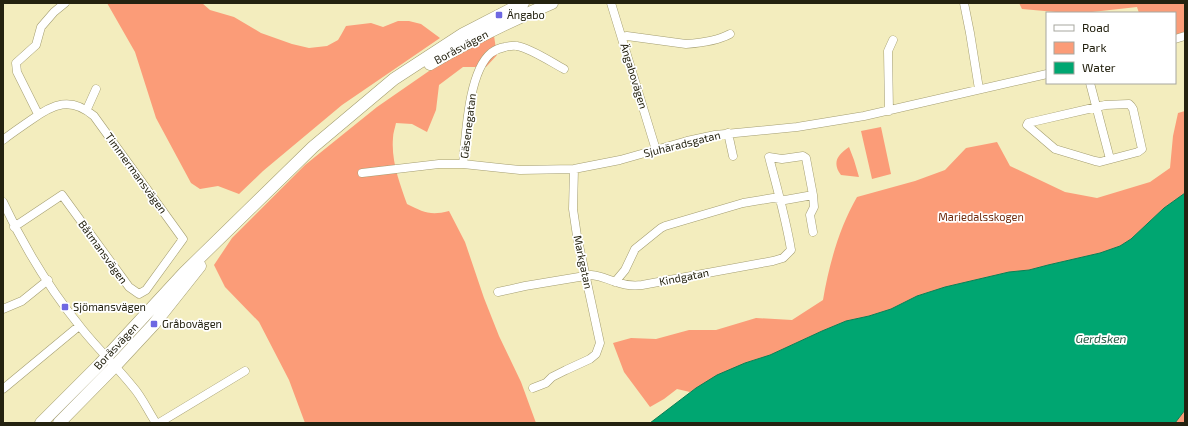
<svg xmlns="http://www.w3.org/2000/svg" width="1188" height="426" font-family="'Exo 2',sans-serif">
<rect width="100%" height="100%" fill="#f3edbe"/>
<path fill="#fb9c78" d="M107,3H202L210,10L234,17L261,33L292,44L309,48L327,46L338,40L341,35L346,26L371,23L383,27L398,21H409L421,24L440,38L342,105L263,171L239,194L218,186L200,189L191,183L156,118L135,52Z
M1019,3H1185V32L1175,35V13H1139L1137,7L1083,13H1067L1022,9Z
M494,36L497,55L486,67H463L439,85L436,110L427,132L412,124L396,123C395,128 393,133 393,138C391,161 400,184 407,204C423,212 430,216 449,211L465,242L484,298L499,336L521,382L536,423H305L289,380L259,322L225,287L214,265L232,238L305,165L377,107L429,71L470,48Z
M1185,111V193L1164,208L1131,239L1120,246L1100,253L1048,265L1029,270L1009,272L945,287L917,296L891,309L869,316L846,321L822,331L770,355L745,363L696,388L690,392L677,389L664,399L650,407L624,372L613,343L631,338L656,339L689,330H716L756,318L792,320L823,300C829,265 839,228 857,197L915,181L945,170L966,148L997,142L1010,166L1065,192L1097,198L1150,182L1170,168L1173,136L1178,113Z
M881,127L891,174L872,179L861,131Z
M849,147L854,160L859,177L841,175C832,163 837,155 849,147Z
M1185,410V423H1175Z"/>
<path fill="#00a671" stroke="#0b7e54" d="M1185,193V410L1175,423H650L696,388L717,375L745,363L770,355L822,331L846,321L869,316L891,309L917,296L945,287L1009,272L1029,270L1048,265L1100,253L1120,246L1131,239L1164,208Z"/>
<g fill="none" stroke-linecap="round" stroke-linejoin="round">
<defs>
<path id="street" d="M611,3L656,150
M964,3L970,33L979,89
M622,37L627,36L686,44C701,43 717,41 730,34
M1175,39L1185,36
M1090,83L1110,159
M1129,104L1131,106L1133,109L1142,149L1138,152L1100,162L1095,161L1055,149L1027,125L1028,123L1032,122L1097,107L1105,105Z
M87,109L96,89
M889,111L888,51L893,40
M38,114L17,72L16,63L36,45L41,27L54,12L65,3
M728,133L733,156
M3,140C12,133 21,127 31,120C53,104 71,96 94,116L183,239L146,290L139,294L129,287L62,195L14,227
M463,164C466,136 468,72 491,53C495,50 500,48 505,47C509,46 513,45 517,46C530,48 551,62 564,69
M362,173L439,164H463L520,170L574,169L620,160L687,141L715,135L797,127L864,116L1047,74
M813,195L814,207L810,215L813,232
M3,202C23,245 52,292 82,329C98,349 117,367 133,387C142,397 148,411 156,423
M498,292L525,286L591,275C602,276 606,279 616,282C624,285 633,286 642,285L773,261L783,258L791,250C786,219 777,188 769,157L782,159L803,156L806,158L813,195L785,200L773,198L743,203L665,226L661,228L635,249L625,270L615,282
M3,309L22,301L48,280
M533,388L546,383L552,377L566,370L590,359L596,354L600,343L577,236L573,209L574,169
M3,389L79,326
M159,423L245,371"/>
<path id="secondary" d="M430,64C469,41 510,21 552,3
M41,423L100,364L184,273L313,147L394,79L463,34L523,3
M59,423L115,366L154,324L200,266"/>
</defs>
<use href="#street" stroke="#a49e71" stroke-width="9"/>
<use href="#secondary" stroke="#a49e71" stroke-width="13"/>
<use href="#street" stroke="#fff" stroke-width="8"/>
<use href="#secondary" stroke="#fff" stroke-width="12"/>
</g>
<g fill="#6e68e2" stroke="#fff" stroke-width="1.5">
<rect x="495" y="11" width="8" height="8" rx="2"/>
<rect x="61" y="303" width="8" height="8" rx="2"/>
<rect x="150" y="320" width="8" height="8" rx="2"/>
</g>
<g text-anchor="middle" stroke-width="3.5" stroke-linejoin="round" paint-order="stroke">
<g font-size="11" fill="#242210" stroke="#fff" text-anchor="start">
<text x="507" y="19">Ängabo</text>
<text x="73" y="311">Sjömansvägen</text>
<text x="162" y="328">Gråbovägen</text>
</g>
<g font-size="11" fill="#242210" stroke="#fff">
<text transform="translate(461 47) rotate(-28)" y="4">Boråsvägen</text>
<text transform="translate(634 76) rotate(73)" y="4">Ängabovägen</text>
<text transform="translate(468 126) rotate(-83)" y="4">Gäsenegatan</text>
<text transform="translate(682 144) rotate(-14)" y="4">Sjuhäradsgatan</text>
<text transform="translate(136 173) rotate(54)" y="4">Timmermansvägen</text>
<text transform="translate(103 252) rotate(54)" y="4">Båtmansvägen</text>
<text transform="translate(583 262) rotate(78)" y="4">Markgatan</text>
<text transform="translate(684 277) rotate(-11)" y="4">Kindgatan</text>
<text transform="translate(116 346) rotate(-47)" y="4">Boråsvägen</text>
</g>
<g font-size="11" fill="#702d10" stroke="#fff">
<text x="981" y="221">Mariedalsskogen</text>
</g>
<g font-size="12" font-style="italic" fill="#285b44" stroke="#fff">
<text x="1101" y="343">Gerdsken</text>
</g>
</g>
<rect width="1188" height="426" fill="none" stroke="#242210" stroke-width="8"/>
<rect x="1046" y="12" width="130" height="72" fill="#ffffff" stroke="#a7a79f"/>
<rect x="1054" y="25" width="20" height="6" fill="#ffffff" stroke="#a7a79f"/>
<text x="1082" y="32" font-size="12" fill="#242210">Road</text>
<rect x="1054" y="42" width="20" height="12" fill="#fb9c78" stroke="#a7a79f"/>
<text x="1082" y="52" font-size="12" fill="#242210">Park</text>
<rect x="1054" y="62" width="20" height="12" fill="#00a671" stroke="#a7a79f"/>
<text x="1082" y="72" font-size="12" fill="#242210">Water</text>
</svg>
